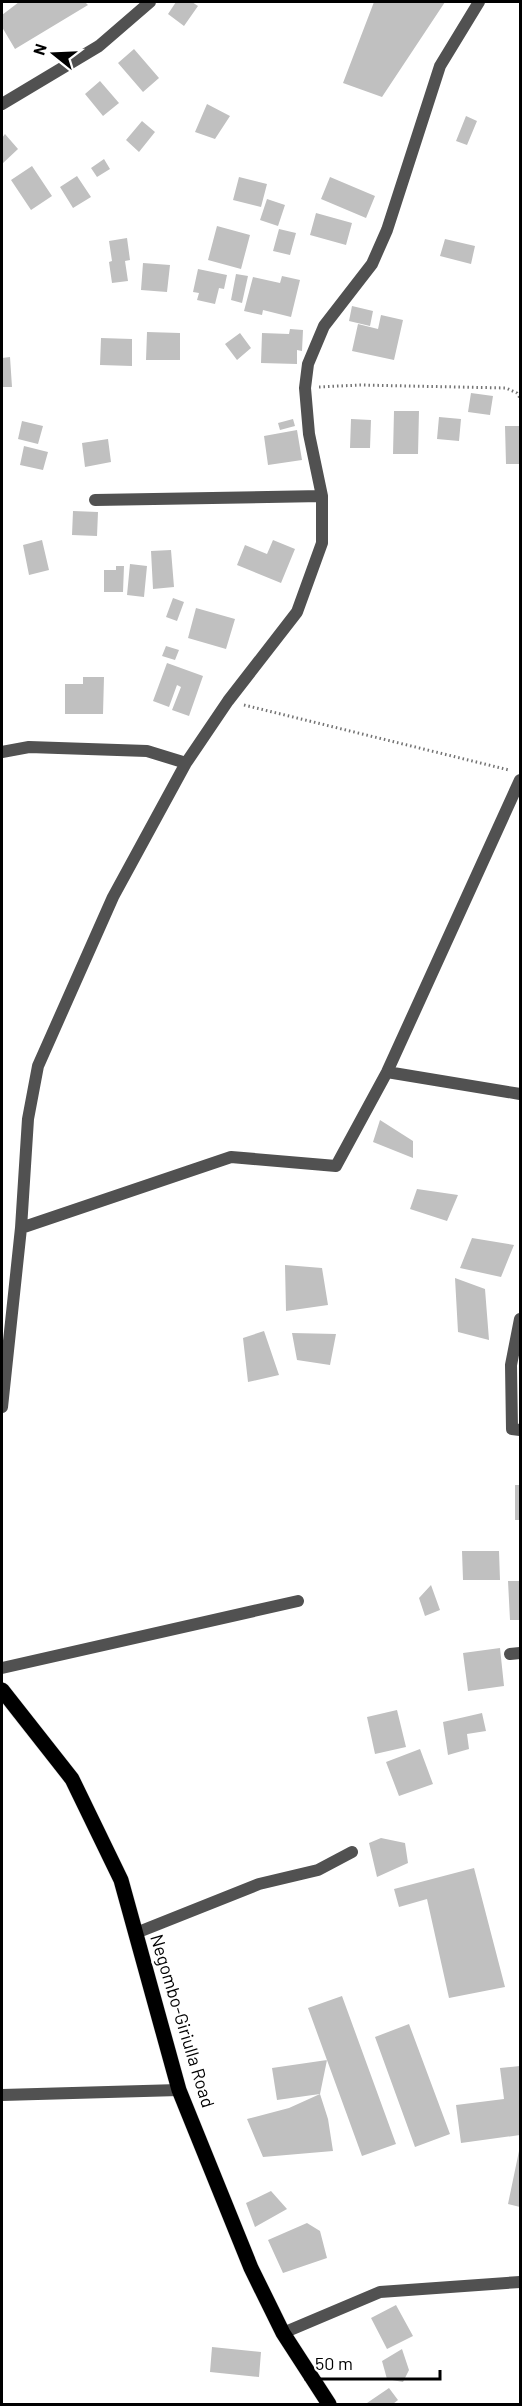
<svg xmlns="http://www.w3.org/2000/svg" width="522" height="2406" font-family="Barlow,sans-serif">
<rect width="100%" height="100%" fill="#fff"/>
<path fill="#c0c0c0" d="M19,2H85L88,5L15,49L2,27V15Z
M176,2H192L198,6L184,26L168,14Z
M374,2H445L382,97L343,83Z
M134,49L159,78L143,92L118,63Z
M100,81L119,103L103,116L85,94Z
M207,104L230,116L215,139L195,132Z
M466,116L477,121L467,145L456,141Z
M142,121L155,132L139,152L126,140Z
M5,134L18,149L2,164V138Z
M104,159L110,169L97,177L91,168Z
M32,166L52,196L31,210L11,180Z
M77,176L91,197L73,208L60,187Z
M239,177L267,184L261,207L233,200Z
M330,177L375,196L366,218L321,199Z
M267,199L285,205L278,226L260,220Z
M316,213L352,223L346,245L310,235Z
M217,226L250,235L241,269L208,260Z
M279,229L296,233L290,255L273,251Z
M127,238L130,260L125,261L128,281L112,283L109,262L112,261L109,241Z
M445,239L475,246L471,264L440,256Z
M143,263L170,265L167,292L141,290Z
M198,269L227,275L224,289L219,288L215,304L197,300L199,293L193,292Z
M236,274L248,276L242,303L231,300Z
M282,276L300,280L291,317L263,310L262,315L244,311L253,277L280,283Z
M352,306L373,311L370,326L349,321Z
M381,315L403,320L394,360L352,351L358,324L378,329Z
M290,329L303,330L302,351L297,350V364L261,363L262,333L289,334Z
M147,332L180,333V360H146Z
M240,333L251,348L237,360L225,344Z
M101,338L132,339V366L100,365Z
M10,357L12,387H2V358Z
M471,393L493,396L490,415L468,412Z
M394,411H419L418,454H393Z
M439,417L461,419L459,441L437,439Z
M293,419L295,426L280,430L278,423Z
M351,419L371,420L370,448H350Z
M22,421L43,426L38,444L18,439Z
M505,426H520V464H506Z
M297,430L302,460L268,465L264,436Z
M108,439L111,462L85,467L82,443Z
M24,446L48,452L43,470L20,465Z
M73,511L98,512L97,536L72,535Z
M42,540L49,570L29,575L23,545Z
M273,540L295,549L281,583L237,565L245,545L267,554Z
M171,550L174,587L153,589L151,551Z
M130,564L147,566L144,597L127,595Z
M116,566H124L123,592H104V570H116Z
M173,598L184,602L177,621L166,617Z
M196,608L235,619L226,649L188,638Z
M166,646L179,650L175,660L162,656Z
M167,663L203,676L189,716L172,710L181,687L177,685L169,707L153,701Z
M83,677H104L103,714H65V684H83Z
M380,1120L413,1141V1158L373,1142Z
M417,1189L458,1195L447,1221L410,1209Z
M472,1238L514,1245L501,1277L460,1268Z
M285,1265L322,1268L328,1305L286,1311Z
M455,1278L485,1289L489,1340L458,1332Z
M264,1331L279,1375L248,1382L243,1338Z
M292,1333L336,1334L330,1365L297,1360Z
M515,1485H520V1520H515Z
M462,1551H499L500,1580H463Z
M508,1581H520V1620H510Z
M431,1585L440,1610L425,1616L419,1598Z
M500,1648L504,1686L468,1691L463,1653Z
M397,1710L406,1747L375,1754L367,1717Z
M482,1713L486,1731L467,1734L469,1749L448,1755L443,1722Z
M420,1749L433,1784L399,1796L386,1762Z
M381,1838L405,1843L408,1863L377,1877L369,1843Z
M474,1868L505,1987L449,1998L427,1899L399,1907L394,1889Z
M342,1996L396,2144L362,2156L308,2008Z
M409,2024L450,2134L415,2147L375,2037Z
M327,2060L320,2094L277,2100L272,2068Z
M520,2066V2135L461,2143L456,2105L504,2099L500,2068Z
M320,2094L328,2119L333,2151L263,2157L247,2119L289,2108Z
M519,2151H520V2207L508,2204Z
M271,2191L287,2209L255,2227L246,2203Z
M307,2223L320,2231L327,2258L283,2273L268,2240Z
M396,2305L413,2336L387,2349L371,2318Z
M212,2347L261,2352L259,2377L210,2372Z
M402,2349L409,2370L403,2382L387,2379L382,2361Z
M389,2388L398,2400L393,2404H368L367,2403Z"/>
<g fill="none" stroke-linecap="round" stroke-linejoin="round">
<defs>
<path id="primary" d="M2,1690L72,1779L121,1880L179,2090L251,2268L283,2333L329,2404"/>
</defs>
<use href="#primary" stroke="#dbdbdb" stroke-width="16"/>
<path stroke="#737373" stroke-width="3" stroke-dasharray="1.5 3" stroke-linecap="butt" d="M319,387L360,385L506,388L517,393L520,398
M244,705L509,770"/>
<path stroke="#515151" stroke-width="12" d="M2,104L99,46L150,2
M95,500L322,496
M2,752L29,747L147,751L186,763
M387,1072L520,1094
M21,1228L231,1157L336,1166L387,1072L520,780
M520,1319L511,1365L512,1429L520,1430
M2,1407L21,1228L28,1119L38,1066L113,897L186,763L228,701L297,612L322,543V496L309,434L305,388L308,364L324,326L372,264L387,230L440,66L479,2
M510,1654L520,1653
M2,1668L298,1601
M2,2095L179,2090
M283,2333L380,2292L520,2282"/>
<path stroke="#515151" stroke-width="12" d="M136,1933L259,1884L318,1870L352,1852"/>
<use href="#primary" stroke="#000" stroke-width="15"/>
</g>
<g text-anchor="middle" stroke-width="5" stroke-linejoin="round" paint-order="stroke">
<g font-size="18" fill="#000" stroke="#fff">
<text transform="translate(182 2021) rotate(73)" y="6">Negombo-Giriulla Road</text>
</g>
</g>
<rect width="522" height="2406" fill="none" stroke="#000000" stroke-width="6"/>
<g transform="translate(54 54) rotate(288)" stroke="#ffffff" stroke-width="4.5" paint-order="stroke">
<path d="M0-4.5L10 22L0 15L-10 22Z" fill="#000000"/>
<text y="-9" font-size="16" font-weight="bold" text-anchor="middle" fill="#000000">N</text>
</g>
<path d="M306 2370v9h134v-9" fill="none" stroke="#000000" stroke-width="3"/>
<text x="315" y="2370" font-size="18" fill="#000000" stroke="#ffffff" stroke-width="4.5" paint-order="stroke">50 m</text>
</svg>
